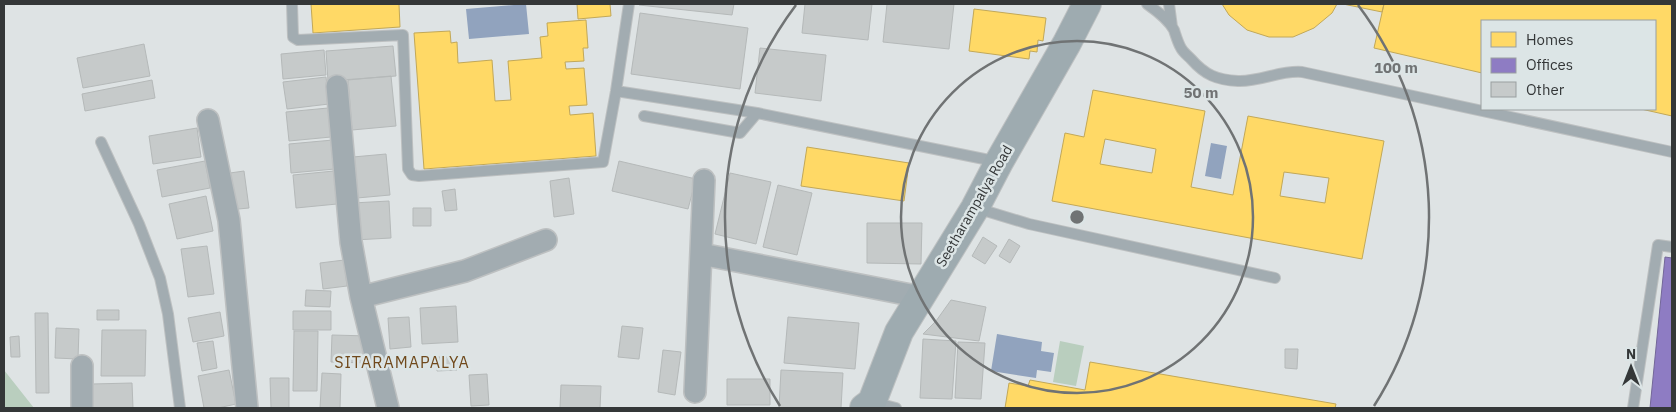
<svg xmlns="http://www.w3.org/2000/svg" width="1676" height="412" font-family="'IBM Plex Sans',sans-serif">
<rect width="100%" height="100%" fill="#dee3e4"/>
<path fill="#b9cebe" d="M1060,341L1084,346L1076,386L1053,382Z
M4,370L34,408H4Z"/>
<path fill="#91a3be" d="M526,4L529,34L469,39L466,9Z
M1211,143L1227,146L1221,179L1205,176Z
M997,334L1042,342L1041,351L1054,353L1051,372L1037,370L1036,378L991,371Z"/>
<path fill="#ffd966" stroke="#c2a858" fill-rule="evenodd" d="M311,4H399L400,27L313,33Z
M577,4H610L611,16L578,19Z
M1222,4H1337L1332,13L1314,28L1293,37H1269L1247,30L1229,15Z
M1343,4H1384L1382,12Z
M1384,4H1666L1672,5V116L1641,109H1655V21H1482V73L1374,48Z
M974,9L1046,18L1043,41L1038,40L1037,52L1030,51L1029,59L969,51Z
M586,20L588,48H583L584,61L565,62L566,69L584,68L587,105L569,106L570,115L593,113L596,156L424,169L414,33L450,31L451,43L457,42L458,63L492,60L495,101L511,100L508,61L542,58L540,37L548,36L547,23Z
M1093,90L1205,111L1191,187L1233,195L1248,116L1384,141L1362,259L1052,201L1065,133L1084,137ZM1105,139L1156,149L1152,173L1100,164ZM1284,172L1329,178L1325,203L1280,196Z
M807,147L909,163L904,201L801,186Z
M1090,362L1336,404L1335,408H1005L1009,383L1028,386L1030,380L1085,390Z"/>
<path fill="#8e7cc3" stroke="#736799" d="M1665,257L1672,258V408H1650Z"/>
<path fill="#c6caca" stroke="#b5b9b9" d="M639,4H734L732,15L639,5Z
M805,4H872L868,40L802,33Z
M887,4H954L949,49L883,42Z
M640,13L748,28L740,89L631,74Z
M144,44L150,76L83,88L77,58Z
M393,46L396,76L328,81L326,51Z
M760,48L826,55L821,101L755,93Z
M324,50L326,75L283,79L281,54Z
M391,76L396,126L352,130L348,80Z
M326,77L329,104L287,109L283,82Z
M152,80L155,98L85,111L82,94Z
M328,108L331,137L289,141L286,112Z
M197,128L201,157L153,164L149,136Z
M333,140L335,169L291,173L289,144Z
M386,154L390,195L357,198L353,157Z
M205,161L210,188L162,197L157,170Z
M619,161L696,179L688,209L612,191Z
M244,171L249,208L228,210L223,174Z
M334,171L337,204L296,208L293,175Z
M730,173L771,182L756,244L715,234Z
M569,178L574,214L554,217L550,181Z
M778,185L812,193L797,255L763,247Z
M455,189L457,210L445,211L442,191Z
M206,196L213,231L177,239L169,204Z
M389,201L391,238L354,240L353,203Z
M413,208H431V226H413Z
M867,223H922L921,264L867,263Z
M983,237L997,246L985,264L972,256Z
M1009,239L1020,246L1010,263L999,256Z
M207,246L214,294L188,297L181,249Z
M344,260L347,286L323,289L320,263Z
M306,290L331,291L330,307L305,306Z
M951,300L986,307L979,341L923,334L936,321Z
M456,306L458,342L422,344L420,308Z
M97,310H119V320H97Z
M293,311H331V330H293Z
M220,312L224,336L193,342L188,318Z
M35,313H48L49,393H36Z
M409,317L411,347L390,349L388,318Z
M788,317L859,323L855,369L784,363Z
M622,326L643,328L639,359L618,357Z
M56,328L79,329L78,359L55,358Z
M102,330H146L145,376H101Z
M294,331H318L317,391H293Z
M332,335L369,336V363L331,362Z
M19,336L20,357H11L10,337Z
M923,339L956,341L952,399L920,398Z
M213,341L217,368L202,371L197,343Z
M958,342L985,343L981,399L955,398Z
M1285,349H1298L1297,369L1285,368Z
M663,350L681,352L675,395L658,392Z
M437,357H457V370L437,371Z
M229,370L236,404L218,408H204L198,376Z
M781,370L843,373L841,408H779Z
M322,373L341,374L340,408H320Z
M487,374L489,405L471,406L469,375Z
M270,378H289V408H271Z
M727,379H770V405H727Z
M132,383L133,408H93L92,384Z
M561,385L601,386L600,408H560Z"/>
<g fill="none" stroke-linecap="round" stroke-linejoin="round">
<defs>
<path id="lane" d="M292,4L293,37L298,40L403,35L408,169L412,175L419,176L603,162L616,91L629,4
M1147,4C1157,11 1168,19 1174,30C1176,36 1178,43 1181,48C1183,52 1188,56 1191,59C1205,75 1217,80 1238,81C1260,82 1280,70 1302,72L1672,152
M1169,4L1172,27
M616,91L757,113L999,162
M644,116L740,133L757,113
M101,142L139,224L160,278L168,314L180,408
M976,208L1029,224L1275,278
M873,402L896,408
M1633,408L1658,245L1672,247"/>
<path id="street" d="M337,86L351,242L361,297L388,408
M208,120L229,220L247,408
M701,254L921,297
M361,297L465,271L546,240
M82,366V408
M695,392L704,180"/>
<path id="secondary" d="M864,408L872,402L899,332L975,208L999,162L1067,43L1087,4"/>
</defs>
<use href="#lane" stroke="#bdc0c1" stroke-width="12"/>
<use href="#street" stroke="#bdc0c1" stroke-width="24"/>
<use href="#secondary" stroke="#bdc0c1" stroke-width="30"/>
<use href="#lane" stroke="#a2acb1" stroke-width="10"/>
<use href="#street" stroke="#a2acb1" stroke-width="21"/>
<use href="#secondary" stroke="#9eabb0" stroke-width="28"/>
</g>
<g fill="none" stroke="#707374" stroke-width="2.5">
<circle cx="1077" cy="217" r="176"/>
<path d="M780 406A352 352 0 0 1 796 5M1358 5A352 352 0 0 1 1374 406"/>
</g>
<g text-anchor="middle" stroke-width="5" stroke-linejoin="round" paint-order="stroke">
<g font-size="14" fill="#343738" stroke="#dce5e6">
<text transform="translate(974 206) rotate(-60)" y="5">Seetharampalya Road</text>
</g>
<g font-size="16" letter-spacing="1" fill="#70491c" stroke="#dce5e6">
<text x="402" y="368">SITARAMAPALYA</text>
</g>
</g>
<circle cx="1077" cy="217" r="8" fill="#707374" stroke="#dce5e6" stroke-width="2.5"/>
<g font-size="15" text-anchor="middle" font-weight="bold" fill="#707374" stroke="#dce5e6" stroke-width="5" stroke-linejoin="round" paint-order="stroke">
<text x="1396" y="73">100 m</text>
<text x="1201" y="98">50 m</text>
</g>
<rect width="1676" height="412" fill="none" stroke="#343738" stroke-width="10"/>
<rect x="1481" y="20" width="175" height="90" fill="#dce5e6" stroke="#999fa0"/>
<rect x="1491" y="32" width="25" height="15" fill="#ffd966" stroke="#999fa0"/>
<text x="1526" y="45" font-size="15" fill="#343738">Homes</text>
<rect x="1491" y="58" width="25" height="15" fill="#8e7cc3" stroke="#999fa0"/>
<text x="1526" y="70" font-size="15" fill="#343738">Offices</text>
<rect x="1491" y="82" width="25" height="15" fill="#c6caca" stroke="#999fa0"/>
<text x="1526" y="95" font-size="15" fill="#343738">Other</text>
<g transform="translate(1631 367)" stroke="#dce5e6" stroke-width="4" paint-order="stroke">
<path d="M0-4L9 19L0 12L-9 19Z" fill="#343738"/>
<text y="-8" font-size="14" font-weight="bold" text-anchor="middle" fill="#343738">N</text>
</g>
</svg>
